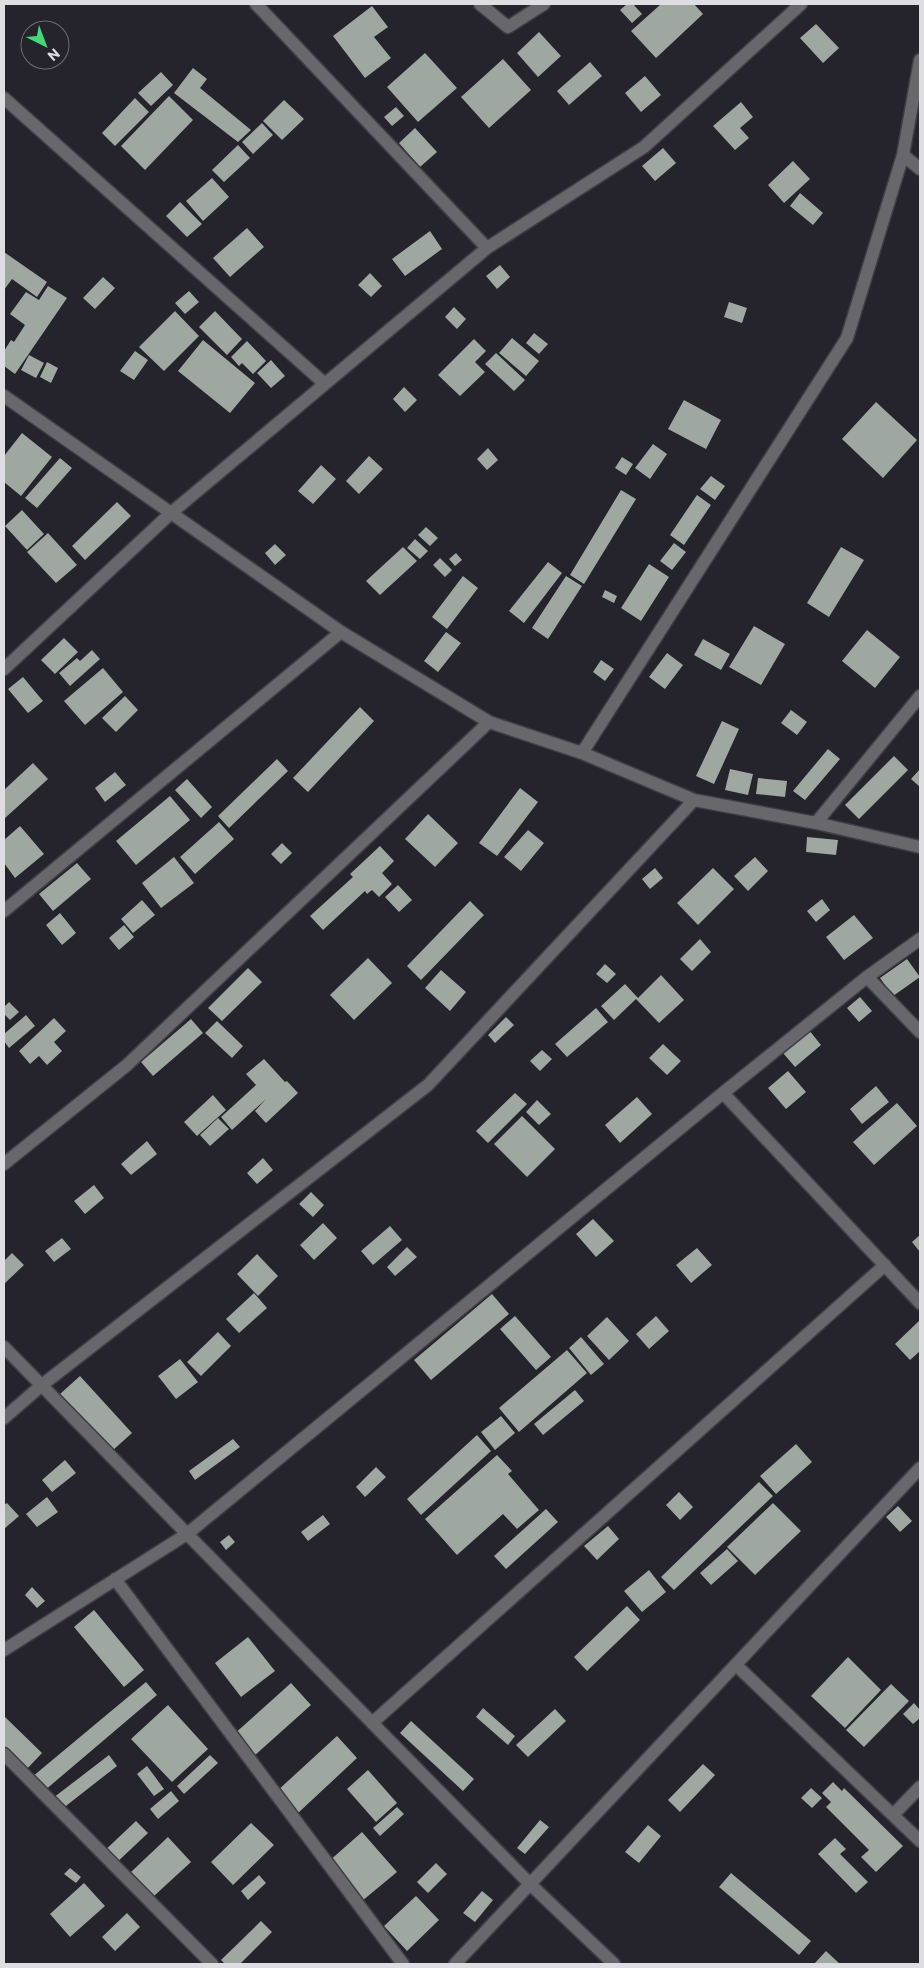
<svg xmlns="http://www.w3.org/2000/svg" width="924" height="1968" font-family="Commissioner,sans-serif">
<rect width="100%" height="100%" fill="#25232b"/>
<path fill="#9ea7a0" d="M627,4H633L642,14L632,23L620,10Z
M661,4H694L703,14L656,58L631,31Z
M372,6L388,27L374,37L391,58L365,78L333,36Z
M816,24L839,48L823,63L800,38Z
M539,32L561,56L538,77L517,53Z
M425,53L457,88L418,122L387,87Z
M503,59L531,90L489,128L461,97Z
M590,62L602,76L569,105L557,91Z
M193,68L207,79L200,88L251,130L238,142L174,93Z
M161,72L173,85L151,106L138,93Z
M645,76L661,95L641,112L625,93Z
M169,96L193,120L145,170L121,146Z
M135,98L149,112L115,146L102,133Z
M284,100L304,119L282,140L263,121Z
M741,102L753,117L740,128L749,138L735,150L713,126Z
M396,107L404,116L392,126L384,117Z
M262,123L273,135L253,154L242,142Z
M415,128L437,152L420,167L399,143Z
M238,145L250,158L224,182L212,170Z
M663,148L676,163L655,181L642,166Z
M793,161L810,179L784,203L768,185Z
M212,178L229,197L203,221L186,201Z
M800,193L823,213L813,225L790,206Z
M180,202L202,224L187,237L166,216Z
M247,228L264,247L230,277L213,258Z
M430,231L442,249L405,276L392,259Z
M4,252L47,282L37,297L12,279L4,290Z
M500,265L510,277L497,289L486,276Z
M370,273L382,286L371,297L358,285Z
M103,277L115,288L95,309L83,298Z
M48,286L67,298L15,374L4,366V351L11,340L14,342L25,325L10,314L26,292L39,300Z
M189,291L199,302L185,314L175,303Z
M729,302L747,308L742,323L724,317Z
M454,307L466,319L457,329L445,317Z
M175,311L199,336L164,371L139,347Z
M215,311L242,339L227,355L199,327Z
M534,333L548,344L539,354L526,343Z
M512,338L539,361L526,376L499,353Z
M474,339L486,351L475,362L485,372L460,396L438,375Z
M203,340L255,383L230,413L178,371Z
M247,341L266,361L253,374L242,363L239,366L231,357Z
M135,351L148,360L134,380L120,371Z
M496,353L525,380L514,391L485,364Z
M29,355L44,363L36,378L21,370Z
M271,360L285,376L271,388L257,373Z
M47,362L58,368L51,383L40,377Z
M404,387L417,400L405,412L393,399Z
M684,400L721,420L706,449L668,429Z
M876,402L917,440L883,478L842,439Z
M22,433L52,457L21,496L4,482V456Z
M653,444L667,454L650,479L635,468Z
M488,448L498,460L487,470L477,459Z
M369,456L383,469L359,494L346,481Z
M622,457L633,464L626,475L615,468Z
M60,458L72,468L37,508L25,498Z
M321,465L336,479L313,504L298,491Z
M711,476L725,486L715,500L700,489Z
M621,490L636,499L584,584L570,575Z
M697,495L711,505L684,545L670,535Z
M117,502L131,516L85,560L72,546Z
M22,510L44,534L27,550L5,526Z
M426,527L438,538L430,546L418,535Z
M48,533L77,565L56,583L27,552Z
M415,539L428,551L420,559L407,548Z
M674,543L686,552L672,570L660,561Z
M275,544L286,555L275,565L265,553Z
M403,547L417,561L380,595L366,581Z
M841,547L864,560L829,617L807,603Z
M456,553L462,560L455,566L449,559Z
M440,558L452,570L445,577L433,565Z
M548,562L562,573L524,623L509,611Z
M649,564L669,577L641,621L621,608Z
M463,576L478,588L447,629L432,617Z
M566,576L582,586L548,639L532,628Z
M605,590L617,596L614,603L602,597Z
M754,626L785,644L761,685L729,667Z
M867,630L900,657L875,688L842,661Z
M446,632L461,643L438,672L424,661Z
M64,638L78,652L55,674L41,660Z
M703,639L730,654L721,670L694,655Z
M92,650L100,659L70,686L59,673L77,658L80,661Z
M667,653L683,665L665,689L649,677Z
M601,660L614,669L605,681L593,672Z
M103,668L123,692L85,725L64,701Z
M23,677L43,701L28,713L8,689Z
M125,696L138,710L116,732L102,718Z
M360,707L374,721L308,792L293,778Z
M791,710L807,722L797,735L781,723Z
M722,721L739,729L714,784L696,776Z
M828,749L840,759L805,800L793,791Z
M894,756L908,770L859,819L845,805Z
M277,759L288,771L229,828L218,816Z
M33,763L48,779L4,819V790Z
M730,769L753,774L748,795L725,790Z
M920,769V787L911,779Z
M115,772L126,785L105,802L95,788Z
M758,778L787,781L785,797L756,794Z
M187,779L212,807L201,818L175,790Z
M520,788L538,802L497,856L479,843Z
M170,796L190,820L136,865L116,841Z
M428,814L458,843L435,867L405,839Z
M219,822L234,839L195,874L180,857Z
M20,826L44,854L15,878L4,863V840Z
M528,830L544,843L521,871L504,857Z
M807,837L838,840L836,855L806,852Z
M282,843L292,853L281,864L271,854Z
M380,846L394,861L382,873L392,884L379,897L372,890L367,894L365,891L323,930L310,916L353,877L350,874Z
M174,857L194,883L161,908L142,883Z
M755,857L768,871L748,891L734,876Z
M77,863L91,879L53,911L39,894Z
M655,868L663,878L650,889L642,879Z
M713,868L734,889L698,925L677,903Z
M398,885L412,900L399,912L385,897Z
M822,899L830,910L816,922L807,911Z
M142,900L155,915L133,933L121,919Z
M470,901L484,915L421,980L407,966Z
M60,913L76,933L62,945L46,925Z
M854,915L873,938L844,960L826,937Z
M124,925L134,937L119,950L109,938Z
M700,939L711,952L692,971L680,959Z
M368,958L392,983L354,1020L330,995Z
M907,959L920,977L893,996L880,978Z
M605,964L616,974L607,983L596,974Z
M248,968L262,982L222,1021L208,1008Z
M441,970L466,992L450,1011L425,988Z
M661,975L684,1000L659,1023L636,999L614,1020L601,1006L625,984L638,998Z
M860,997L872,1011L859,1022L847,1008Z
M9,1002L19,1012L10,1020L4,1014V1007Z
M596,1008L608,1022L567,1057L555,1044Z
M26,1015L35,1026L9,1048L4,1041V1034Z
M506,1017L514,1025L495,1043L488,1035Z
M54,1018L66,1031L54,1042L62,1051L47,1065L39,1056L30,1064L19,1051Z
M191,1019L203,1033L153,1076L141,1062Z
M217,1021L243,1046L232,1058L205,1033Z
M809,1030L821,1045L795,1067L783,1053Z
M663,1044L681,1061L667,1075L649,1058Z
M542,1050L552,1059L540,1071L530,1061Z
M264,1059L285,1082L287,1081L298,1093L266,1123L255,1111L266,1099L232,1130L221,1117L256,1085L246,1074Z
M788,1071L806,1092L786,1109L768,1088Z
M876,1086L889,1102L862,1124L850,1109Z
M515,1093L527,1104L488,1143L476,1131Z
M213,1095L226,1110L197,1136L184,1122Z
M637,1097L652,1114L620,1143L605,1125Z
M537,1100L551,1114L539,1125L526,1112Z
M897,1103L917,1126L874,1165L853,1142Z
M522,1116L555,1149L527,1177L494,1144Z
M218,1118L229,1129L210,1146L200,1135Z
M147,1141L157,1154L131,1175L121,1164Z
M263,1158L273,1170L257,1184L247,1173Z
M94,1185L104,1198L85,1214L74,1201Z
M311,1192L324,1205L313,1217L299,1204Z
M593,1219L614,1241L596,1257L576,1234Z
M323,1223L337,1238L314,1260L300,1245Z
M390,1226L402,1240L373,1265L361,1251Z
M920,1235V1252L912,1242Z
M62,1238L71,1249L54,1262L45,1251Z
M407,1247L417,1257L395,1276L387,1267Z
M697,1248L712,1265L691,1283L676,1265Z
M12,1253L24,1265L4,1284V1261Z
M257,1254L278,1276L258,1296L237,1274Z
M254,1293L267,1308L239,1333L226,1319Z
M492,1294L509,1314L431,1380L414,1360Z
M515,1316L551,1357L536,1370L500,1329Z
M656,1316L669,1331L649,1349L636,1334Z
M607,1317L629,1341L609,1360L587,1336Z
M920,1320V1351L910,1360L895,1344Z
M218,1332L231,1346L201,1376L187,1362Z
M581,1337L604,1364L591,1375L569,1348Z
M567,1350L587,1373L519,1432L499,1408Z
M180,1359L198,1382L176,1399L158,1376Z
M80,1376L132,1433L112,1451L60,1394Z
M575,1390L584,1401L543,1435L534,1424Z
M501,1416L515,1433L495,1450L481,1432Z
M477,1435L491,1451L421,1515L407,1499Z
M233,1439L240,1447L195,1480L189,1471Z
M796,1444L812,1462L776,1494L760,1476Z
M497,1455L512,1471L508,1474L539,1510L517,1529L503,1514L457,1555L425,1519Z
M65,1460L76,1473L52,1492L42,1480Z
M376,1467L386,1477L365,1497L356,1487Z
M759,1482L773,1496L674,1590L661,1577Z
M679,1492L693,1507L680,1520L666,1505Z
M47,1497L58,1512L37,1527L26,1514Z
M7,1503L19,1516L4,1529V1505Z
M773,1503L801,1531L755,1575L727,1547Z
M898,1506L912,1521L900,1532L886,1517Z
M546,1509L558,1522L506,1569L494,1556Z
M323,1515L330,1524L308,1541L301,1532Z
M608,1526L619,1539L597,1560L584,1546Z
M229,1535L235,1542L226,1550L220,1542Z
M727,1549L738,1561L711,1585L700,1573Z
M649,1570L666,1592L642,1612L624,1591Z
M32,1587L45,1601L37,1608L25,1595Z
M627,1606L640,1620L587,1671L574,1657Z
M94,1610L144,1670L124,1687L74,1627Z
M248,1637L275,1671L241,1697L215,1663Z
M848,1657L881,1690L845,1728L811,1696Z
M146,1682L157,1695L44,1791L32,1777Z
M291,1683L311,1705L253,1757L233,1735Z
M891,1684L909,1701L864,1747L846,1730Z
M914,1703L920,1710V1718L913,1724L903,1714Z
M168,1705L208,1749L172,1782L131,1739Z
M483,1708L515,1736L508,1745L476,1717Z
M555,1709L566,1721L528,1757L516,1745Z
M4,1716L42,1753L25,1771L4,1750Z
M411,1721L474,1779L463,1791L400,1733Z
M337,1736L357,1758L297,1814L276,1792Z
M109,1755L117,1766L62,1809L53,1798Z
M210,1755L218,1763L184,1794L177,1786Z
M703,1764L715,1775L680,1812L668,1800Z
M147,1766L164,1789L154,1796L137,1774Z
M368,1770L397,1803L376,1822L347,1789Z
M833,1782L842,1791L844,1788L903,1846L876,1872L861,1857L869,1850L826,1807L831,1802L822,1793Z
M811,1788L822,1798L812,1808L801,1798Z
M171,1791L179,1801L158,1819L150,1809Z
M397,1807L404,1814L380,1836L373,1828Z
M540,1820L549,1827L525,1854L517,1848Z
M136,1821L148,1833L113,1866L101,1854Z
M251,1823L274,1845L233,1885L211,1862Z
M648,1825L661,1836L639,1863L625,1852Z
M362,1832L397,1872L362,1901L328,1862Z
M168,1837L191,1862L154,1896L131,1872Z
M835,1838L846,1849L840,1854L868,1882L856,1893L818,1854Z
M436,1863L447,1874L428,1893L417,1882Z
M70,1868L81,1877L76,1883L64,1874Z
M731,1873L811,1941L799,1955L719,1887Z
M259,1875L266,1883L248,1900L241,1891Z
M84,1883L105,1906L70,1937L50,1914Z
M482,1891L493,1900L475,1922L463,1913Z
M416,1896L439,1920L407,1951L384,1926Z
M127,1913L140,1927L115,1951L102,1937Z
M261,1921L272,1932L240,1964H225L221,1960Z
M826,1951L840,1964H814Z"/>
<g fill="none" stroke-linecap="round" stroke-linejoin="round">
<defs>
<path id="minor" d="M256,4L487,248
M480,4L508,27L544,4
M4,98L325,384
M903,155L920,169
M4,396L341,632L489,722L582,753L694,800L816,823L920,847
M4,669L171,513L487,248L644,147L801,4
M582,753L847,338L903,155L920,60
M816,823L920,696
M4,911L341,632
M867,977L920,1032
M723,1093L920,1303
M4,1164L127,1065L489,722
M4,1347L530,1884L614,1964
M4,1418L42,1385L428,1085L694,800
M115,1579L403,1964
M4,1650L187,1534L723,1093L867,977L920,939
M736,1665L920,1841
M372,1723L885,1265
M4,1754L212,1964
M893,1815L920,1787
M455,1964L920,1468"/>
</defs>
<use href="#minor" stroke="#3f3d45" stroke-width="15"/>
<use href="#minor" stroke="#68676b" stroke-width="12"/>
</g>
<rect width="924" height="1968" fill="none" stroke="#dedde2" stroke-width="10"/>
<g transform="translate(45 45) rotate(138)"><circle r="24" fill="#25232b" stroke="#6f6d74"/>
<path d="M0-4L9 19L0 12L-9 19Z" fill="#46d779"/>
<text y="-8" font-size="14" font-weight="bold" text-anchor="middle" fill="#dedde2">N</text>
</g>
</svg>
